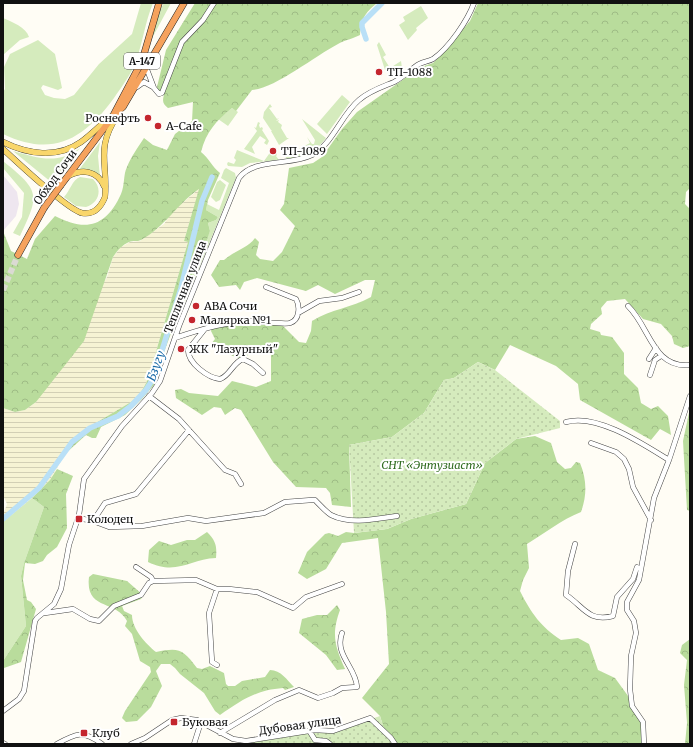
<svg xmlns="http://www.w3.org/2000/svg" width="693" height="747" font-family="Merriweather,serif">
<defs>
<pattern id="farmland-rules" width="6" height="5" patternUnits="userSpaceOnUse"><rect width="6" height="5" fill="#f6f3d4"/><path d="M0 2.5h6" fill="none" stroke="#d2cfb5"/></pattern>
<pattern id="forest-crowns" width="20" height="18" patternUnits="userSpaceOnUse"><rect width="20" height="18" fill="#b9dc9c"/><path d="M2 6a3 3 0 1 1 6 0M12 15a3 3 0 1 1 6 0" fill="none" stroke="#9ebc85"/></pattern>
<pattern id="garden-dots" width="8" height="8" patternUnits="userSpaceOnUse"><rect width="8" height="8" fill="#d5ebbd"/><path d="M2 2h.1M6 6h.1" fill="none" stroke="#b6c8a1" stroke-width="1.8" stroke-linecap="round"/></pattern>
</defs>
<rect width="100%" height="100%" fill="#fffdf5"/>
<path fill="#eee6ef" d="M3,175L17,192L19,204L16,216L3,231Z"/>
<path fill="url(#farmland-rules)" d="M200,188L184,241L188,242L148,379L144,387L138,397L131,402L84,430L65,454L50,480L32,498L3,522V515L7,504L3,495V408L15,412L25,410L36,402L107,277L113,257L121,247L130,242L140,241L164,224L172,212Z"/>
<path fill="#d5ebbd" d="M141,3H153C145,22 143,42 136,61C131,75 122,86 114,98C84,139 53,158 3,134V92L5,89L4,67L10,54L38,40L55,54L62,88L58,90L43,85L41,88L45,95L54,98L65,99L74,95L99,64L132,34Z
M164,3H171L150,42L157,15Z
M421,6L428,18L416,28L417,30L408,40L399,25L405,21L403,17Z
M3,18C12,22 26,27 29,37L20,40L3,55Z
M379,42L386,55L383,57L390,68L401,61L402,68L395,70H385L377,45Z
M342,95L350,102L327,134L317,124Z
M270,104L272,107L269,108L277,119L279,118L276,121L279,120L278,122L282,125L279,126L282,125L281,128L287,138H289L279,145L271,131L272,130H271L263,118L264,112Z
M232,108L238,112L228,126L218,119Z
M302,119L326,138C316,152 304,157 287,159L284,155L286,156L310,143L307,137L312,144H314L315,140Z
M258,122L260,123L259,125L260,128L262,127L263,129L262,130L269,141L267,145L264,143L266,140L260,136L252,147L255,154L244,149L257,131L254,127L256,128Z
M100,142L98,156L100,177L78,171Z
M271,147L274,148L271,150L273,153L276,152L277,155L276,156L279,160L250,163L242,167L228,166L227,164L228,162L234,164L236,160L234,158L237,150L264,161L269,154Z
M80,148L51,182L13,151C38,158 58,165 80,148Z
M3,161C40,191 40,194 20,236L13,233L22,217L24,193L3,168Z
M226,168L235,173L236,178L176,324L175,323L190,283L199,246L203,245L210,231L208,223L216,220L218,217L206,210L207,204L219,210L229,183L221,178L224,170Z
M80,177L93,179C103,189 99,203 86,207L76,206L64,197C70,191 72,180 80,177Z
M220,180L226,185L220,200L216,202L211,197L217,182Z
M32,498L44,507L24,563L21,576L26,626L3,661V522Z"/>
<path fill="url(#forest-crowns)" d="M195,3H377C364,14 362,18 360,35C357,37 343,41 338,44C315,56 274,89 252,90L236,111L232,108C216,121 206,132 201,152C209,158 212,167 220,173L208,200L206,210L218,217L216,220L208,223L210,231L206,242L200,246L190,283L164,352L158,362L154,385L142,399L125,415L101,427L96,438H92L86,435L65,454L84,430L131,402C139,396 144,388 148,379L188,242L184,241L199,189C178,203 165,227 141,240C137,242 133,240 129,242C122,245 117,251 113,257L84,341L36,402L25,410L15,412L3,408V231L11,251L27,259L35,239L55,216C86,232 106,227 121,194C125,185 123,175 127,167C131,157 138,147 144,138L153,145L167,150L175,134L192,121L193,102L168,108C163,104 162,101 164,95L158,92L157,87L166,50Z
M478,3H690V188L686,192L685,204L690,209V346L683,348L674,344L672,336L661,324L643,319L625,299L607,301L601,308L602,314L591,324L590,329L600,332L601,335L612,337L624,353V374L638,388L641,403L651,409L658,406L668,416L671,435L660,429L651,440L580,400L578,384L556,366L510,345L495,370L478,362L454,378L444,380L424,413L392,437L349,445L351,507L332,505L330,493L326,488L296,487L273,462L241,410L235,408L225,415L221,408L214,407L202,415L176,398L175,390L181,389L189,393L218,396L232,381L256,387L271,381V349L238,358L226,353L211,344L215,339L211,331L212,326L221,321L244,326L281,324L299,342L306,343L311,331L312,321C331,309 351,308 371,297L375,280H365L335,294L318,285L306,291L257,278L244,282L240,290L236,285L219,287L211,275L220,260H224C234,251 248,248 255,238L259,242L256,255L260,259L273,261L282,252L295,226L280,210L284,204L289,168L313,163L322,157L342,129L357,112L421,67L433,63L440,56L470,21Z
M690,408V511L687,510L683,441Z
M535,436L551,443L557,462L565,469L571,468L576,462L580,463C587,480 587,495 581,512C561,520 545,533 527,544L529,568L523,580L520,591C531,613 541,627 561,640L578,638L589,644L598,670L615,678L631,700L632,706L643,722L644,744H398L384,729L380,716L362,698L389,664L386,612L378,538L342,543L326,569L307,579L298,573L307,552L325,534L329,533L338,536L346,532L354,533L387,529L411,519L466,504L485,463L516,439Z
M57,469L73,476L66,494L67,528L57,547L47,555L43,561L35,564L25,563L23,580L27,600L31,602L36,609L21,662L4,668L3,676V661L26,626L21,576L24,563L44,507L32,498L50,480Z
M207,532C216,541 217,546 216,558C190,559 177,576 148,562L149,550L159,541L171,545L187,540H195Z
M93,574L127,581L143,595L141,599L122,606L124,611L132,615C132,629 146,644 156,652C179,647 183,649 197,668L202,669L210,666L224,673L226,684L228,686H235L242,681L265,677L270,670C281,670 287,680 294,687L285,690L283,688C256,690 242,700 220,715L215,711L204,693L180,674L175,668L170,664H161L156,671L162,686L151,707L137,721L126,722L122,718L125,711L151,672L150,667L140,661L132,634L125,626L127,621C116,599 85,611 89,577Z
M337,605L340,610C331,635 335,646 345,669L337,670L326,655L299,633L302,619L317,615H327Z
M690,639V744H685L687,723L684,685L687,660L680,653L682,645Z"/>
<path fill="url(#garden-dots)" d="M478,362L495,370L560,421V428L516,439L485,463L466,504L411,519L387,529L354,533L349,445L392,437L424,413L444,380L454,378Z
M380,716L384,729L398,744H244L243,741L317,730L333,732Z"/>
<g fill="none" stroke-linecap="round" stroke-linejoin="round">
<path stroke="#b9e0f7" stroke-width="5.5" d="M366,39L362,27V23L382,3
M3,519L39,488L72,442L90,428L118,416L131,406L146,390L154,377L181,288L202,201L212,177"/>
<path stroke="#dbdad3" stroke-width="6" stroke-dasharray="6 3" stroke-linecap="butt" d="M3,290L18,255"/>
<defs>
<path id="minor" d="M146,67L154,88L159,94L162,93L182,42L203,20L214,3
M137,87L144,82L153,87
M628,306C650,327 653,369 690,365
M298,313L319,301L342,298L359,292
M204,330L188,350C188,363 208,378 220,379C230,376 233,362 243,359L253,364L263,373
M175,338C198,330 225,322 250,321C258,321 285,325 290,323C300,320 300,306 296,299L266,287
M649,359L656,348
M650,375L655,360L661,356
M149,396L179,419L225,470L235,474L241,484
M566,422C597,413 643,444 669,460
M591,443L616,452L624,459L629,469L633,487L651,520
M78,518L93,521L105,503L136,494L189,430
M93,521L109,527L142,526L188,518L206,521L264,513L285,502L312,500H315C321,506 325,511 331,515C351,525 376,519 397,516
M575,544L568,571L566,595C583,606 589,623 613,616L617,597L633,579L637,567
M136,567L151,577L153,581
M217,589L209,613L212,662L217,665
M45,613L73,609L90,619L99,621L114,606L141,595L149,583L153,581L196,580L217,589H229L257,592L293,608L306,597L342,584
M3,711L19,699L24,691L35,621L37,618L54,604L61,589L69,545L79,515L84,479L122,426L152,393L160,381L179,326L239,178C253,158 290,166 312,155C331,146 342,114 359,100C369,91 382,87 394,82C402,78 409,71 416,66C421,62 427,62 433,59C449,48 468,20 474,3
M310,732L315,740L326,741L330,744
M220,733L275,700L299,690L318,698L333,693L342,688L357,687C356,667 334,655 342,633
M3,743L5,744
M57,744C76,733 83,730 102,744
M131,744L145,738L172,720L181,718L197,720L233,739L246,741L315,730L333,731L370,718L391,738L395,744
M194,744L201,722
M644,744L643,722L632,706L630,689L631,656L636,633L634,621L627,610V602L639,580L654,498L669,460L690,396"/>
<path id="major" d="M3,142C27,154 57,159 81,142C92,134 101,124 112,116
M3,149C17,162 68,210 82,213C94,215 101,207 105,197C108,160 95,150 118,114
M68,176C82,169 97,170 104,186"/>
<path id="highway" d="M114,114L142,61L159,3
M61,185L114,115L123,107L184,3
M18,255L44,208"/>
</defs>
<use href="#minor" stroke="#444" stroke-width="5.5"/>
<use href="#major" stroke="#222" stroke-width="6"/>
<use href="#highway" stroke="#222" stroke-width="7"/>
<use href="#minor" stroke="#fff" stroke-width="4.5"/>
<use href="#major" stroke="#f9d66b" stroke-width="5.5"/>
<use href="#highway" stroke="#f5a25d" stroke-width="6"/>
<defs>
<path id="highway-bridge" d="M44,208L61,185"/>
</defs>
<use href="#highway-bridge" stroke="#222" stroke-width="7" stroke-linecap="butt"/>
<use href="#highway-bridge" stroke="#f5a25d" stroke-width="6"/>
</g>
<g fill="#c4262e" stroke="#fff" stroke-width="1.5">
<circle cx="379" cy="72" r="4"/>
<circle cx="148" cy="118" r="4"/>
<circle cx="158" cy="126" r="4"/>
<circle cx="273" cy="151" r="4"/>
<circle cx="196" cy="306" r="4"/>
<circle cx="192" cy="320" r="4"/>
<circle cx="181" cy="349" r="4"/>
<rect x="75" y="515" width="8" height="8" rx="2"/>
<rect x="170" y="718" width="8" height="8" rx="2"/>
<rect x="80" y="729" width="8" height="8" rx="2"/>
</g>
<g text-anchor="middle" stroke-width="4" stroke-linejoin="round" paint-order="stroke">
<rect fill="#fff" stroke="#585858" stroke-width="1" x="124" y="53" width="36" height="16" rx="3"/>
<g font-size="10" font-weight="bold" fill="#111">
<text x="142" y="65">А-147</text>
</g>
<g font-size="11" fill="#111" stroke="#fff" text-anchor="start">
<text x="387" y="76">ТП-1088</text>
<text x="140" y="122" text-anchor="end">Роснефть</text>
<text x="166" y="130">A-Cafe</text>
<text x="281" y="155">ТП-1089</text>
<text x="204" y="310">АВА Сочи</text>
<text x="200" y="324">Малярка №1</text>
<text x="189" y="353">ЖК "Лазурный"</text>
<text x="87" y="523">Колодец</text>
<text x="182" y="726">Буковая</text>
<text x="92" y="737">Клуб</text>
</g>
<g font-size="11" fill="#111" stroke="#fff">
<text transform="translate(55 177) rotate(-54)" y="4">Обход Сочи</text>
<text transform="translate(185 287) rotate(-69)" y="4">Тепличная улица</text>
<text transform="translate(300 725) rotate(-8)" y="4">Дубовая улица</text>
</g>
<g font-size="11" font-style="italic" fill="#2f6b1f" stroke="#fff">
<text x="432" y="469">СНТ «Энтузиаст»</text>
</g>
<g font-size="12" font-style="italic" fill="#1768a6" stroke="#fff">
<text transform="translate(156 366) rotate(-70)" y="4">Бзугу</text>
</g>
</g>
<rect width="693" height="747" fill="none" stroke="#111111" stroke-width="8"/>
</svg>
